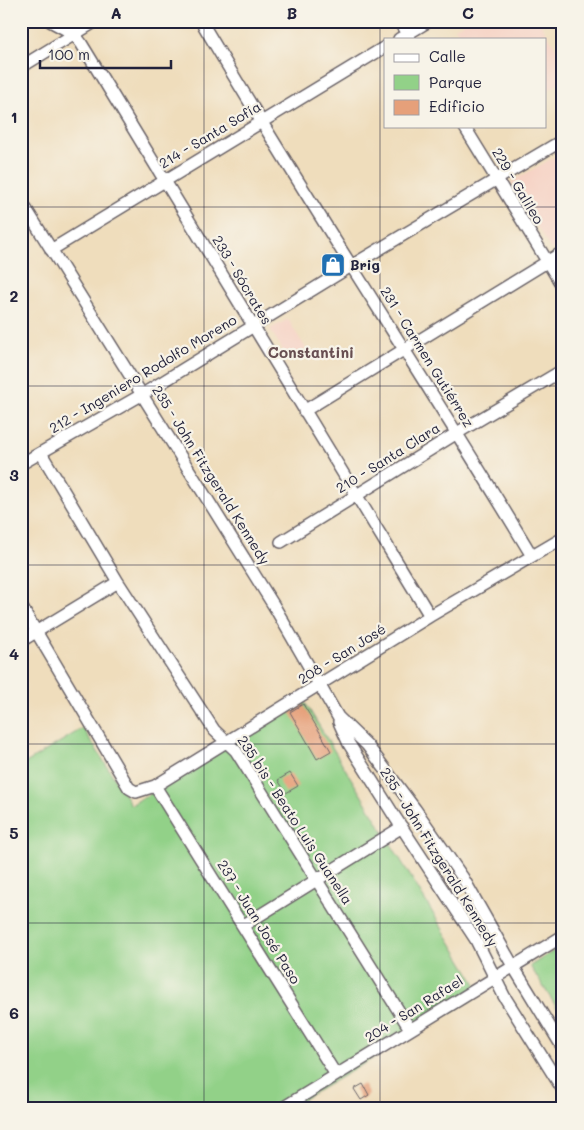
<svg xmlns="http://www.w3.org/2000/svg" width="584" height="1130" font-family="Mali,sans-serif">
<rect width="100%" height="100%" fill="#f7f3e8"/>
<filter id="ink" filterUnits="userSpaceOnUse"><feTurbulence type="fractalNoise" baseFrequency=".02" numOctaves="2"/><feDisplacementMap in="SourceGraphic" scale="10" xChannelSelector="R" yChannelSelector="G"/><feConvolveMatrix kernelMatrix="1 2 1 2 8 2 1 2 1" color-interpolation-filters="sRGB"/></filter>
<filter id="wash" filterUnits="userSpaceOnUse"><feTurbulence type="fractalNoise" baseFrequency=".0096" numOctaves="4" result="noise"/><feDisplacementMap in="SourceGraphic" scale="20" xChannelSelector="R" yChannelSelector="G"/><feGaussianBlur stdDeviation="1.12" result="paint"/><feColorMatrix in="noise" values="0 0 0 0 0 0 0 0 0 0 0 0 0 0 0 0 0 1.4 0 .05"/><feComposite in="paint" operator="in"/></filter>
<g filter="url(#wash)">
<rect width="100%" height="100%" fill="#efddbc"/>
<path fill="#f6d2c4" d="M466,21H539L563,59V81L545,92V39H462L455,28Z
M563,152V243L551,250L511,182Z
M288,319L306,349L288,359L270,329Z"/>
<path fill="#92d188" stroke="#5a7a62" d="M304,701L482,994L287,1109H21V766L83,728L131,805Z
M563,945V1017L530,966Z"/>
<g id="blocks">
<path fill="#e6a07a" d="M303,704L331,751L317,759L290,712Z
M290,773L298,786L286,793L278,780Z
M363,1084L369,1095L361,1100L354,1089Z"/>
</g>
</g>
<g filter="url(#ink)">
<use href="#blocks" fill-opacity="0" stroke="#6a6368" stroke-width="1"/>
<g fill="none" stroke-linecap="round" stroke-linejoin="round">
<defs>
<path id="minor" d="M50,21L74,34L81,43L430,616
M201,21C307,202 424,376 532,556
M399,21L410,39
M399,39L429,21
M21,67L96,21
M464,126L563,287
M21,201L274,606L338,717L367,745L415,809L463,878L513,966L563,1048
M51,250L385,47
M304,411L563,252
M41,453L118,582L214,730L236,751L410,1029
M21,464L143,394L351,266L563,140
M281,542L457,433L563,370
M21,606L129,788L136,792L155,786L430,616L563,538
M21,641L118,582
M339,722L349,744L395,817L476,940L504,996L563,1090
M155,786L336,1075
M244,925L402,827
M281,1109L563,936"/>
</defs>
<use href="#minor" stroke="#6a6368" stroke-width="14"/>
<use href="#minor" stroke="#fff" stroke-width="11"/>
</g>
</g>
<path fill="none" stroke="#22223b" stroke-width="1" stroke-opacity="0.55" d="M204,21V1109M380,21V1109M21,207H563M21,386H563M21,565H563M21,744H563M21,923H563"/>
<defs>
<symbol id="shop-square" viewBox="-11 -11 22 22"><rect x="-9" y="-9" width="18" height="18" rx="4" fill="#1f6fb2" stroke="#f7f3e8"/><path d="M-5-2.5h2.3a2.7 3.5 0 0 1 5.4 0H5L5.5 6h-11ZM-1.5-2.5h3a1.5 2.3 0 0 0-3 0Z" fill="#fff"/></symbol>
</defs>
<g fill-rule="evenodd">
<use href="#shop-square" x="319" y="251" width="28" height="28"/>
</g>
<g text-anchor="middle" stroke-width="4.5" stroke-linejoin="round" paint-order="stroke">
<g font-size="14" fill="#22223b" stroke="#f7f3e8">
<text transform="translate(210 135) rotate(-31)" y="5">214 - Santa Sofía</text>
<text transform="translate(518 186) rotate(59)" y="5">229 - Galileo</text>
<text transform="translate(242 280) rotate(59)" y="5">233 - Sócrates</text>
<text transform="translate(427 357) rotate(58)" y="5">231 - Carmen Gutiérrez</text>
<text transform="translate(143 374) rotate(-31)" y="5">212 - Ingeniero Rodolfo Moreno</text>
<text transform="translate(388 458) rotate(-32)" y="5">210 - Santa Clara</text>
<text transform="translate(211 475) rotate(58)" y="5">235 - John Fitzgerald Kennedy</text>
<text transform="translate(342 654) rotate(-32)" y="5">208 - San José</text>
<text transform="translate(295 820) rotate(57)" y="5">235 bis - Beato Luis Guanella</text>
<text transform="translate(439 857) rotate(58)" y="5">235 - John Fitzgerald Kennedy</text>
<text transform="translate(259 922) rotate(58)" y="5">237 - Juan José Paso</text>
<text transform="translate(414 1009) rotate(-32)" y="5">204 - San Rafael</text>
</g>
<g font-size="14" font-weight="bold" fill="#22223b" stroke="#f7f3e8" text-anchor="start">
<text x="350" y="270">Brig</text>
</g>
<g font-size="15" font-weight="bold" fill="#674e51" stroke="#f7f3e8">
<text x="311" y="358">Constantini</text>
</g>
</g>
<rect width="584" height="1130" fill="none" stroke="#f7f3e8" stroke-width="55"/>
<rect x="384" y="38" width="162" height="90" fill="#f7f3e8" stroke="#a29fa3"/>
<rect x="394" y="54" width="25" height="8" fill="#ffffff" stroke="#a29fa3"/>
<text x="429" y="62" font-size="15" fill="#22223b">Calle</text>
<rect x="394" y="75" width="25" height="15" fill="#92d188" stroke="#a29fa3"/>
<text x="429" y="88" font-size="15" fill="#22223b">Parque</text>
<rect x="394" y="100" width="25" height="15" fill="#e6a07a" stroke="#a29fa3"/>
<text x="429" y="112" font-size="15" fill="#22223b">Edificio</text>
<path d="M40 60v8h131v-8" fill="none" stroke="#22223b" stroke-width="2.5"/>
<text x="48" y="60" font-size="15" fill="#22223b" stroke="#f7f3e8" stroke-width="4" paint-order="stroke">100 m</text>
<rect x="28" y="28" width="528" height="1074" fill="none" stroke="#22223b" stroke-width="2"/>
<g font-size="16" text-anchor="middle" font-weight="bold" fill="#22223b">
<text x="116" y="19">A</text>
<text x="292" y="19">B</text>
<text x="468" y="19">C</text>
<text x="14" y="123">1</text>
<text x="14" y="302">2</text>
<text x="14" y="481">3</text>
<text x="14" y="660">4</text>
<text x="14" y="839">5</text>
<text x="14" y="1019">6</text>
</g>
</svg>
